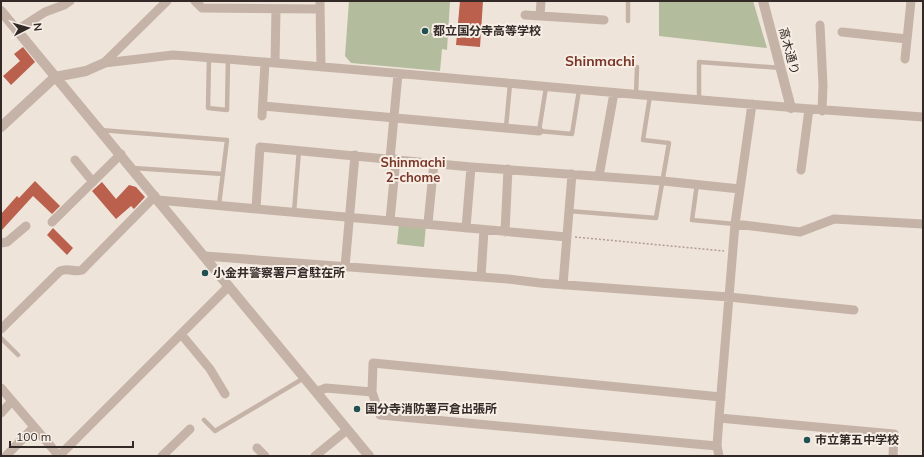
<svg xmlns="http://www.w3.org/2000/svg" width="924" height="457" font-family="Mulish,'Noto Sans JP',sans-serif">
<rect width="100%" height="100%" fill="#efe4da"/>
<path fill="#b3bc9c" d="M349,1H450L447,50L442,49L440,71L351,63L345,56Z
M659,1H753L767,48L659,36Z
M399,223L426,225L424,247L397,244Z"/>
<path fill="#ba604d" d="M460,1H483L480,47L456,45Z
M23,47L35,62L11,85L3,76L20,61L14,54Z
M35,181L60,206L52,214L33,196L1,231V214L17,196L19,198Z
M102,182L116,199L129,185L136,187L145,197L134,209L131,206L116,219L92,191Z
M53,228L73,248L67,255L47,235Z"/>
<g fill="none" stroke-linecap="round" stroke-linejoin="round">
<path stroke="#b19d92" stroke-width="1.5" stroke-dasharray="2 2" stroke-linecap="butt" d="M575,237L724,251"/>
<path stroke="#c5b3a7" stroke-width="4.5" d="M628,21V1
M209,57L208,108L227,110L228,59
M546,87L539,131L572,134L579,90
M636,95L637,67
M699,100V62L781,68
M506,127L510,84
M100,130L227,140L219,205
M133,168L223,174
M697,184L692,220L735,224
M569,211L656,218L669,143L643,140L650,96
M294,212L299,150
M1,338L18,355
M204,420L215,431L304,378"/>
<path stroke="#c5b3a7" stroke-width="9" d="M195,1L202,8L320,9
M320,1L321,67
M525,15L604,20
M540,16L541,1
M820,25L823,85L822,111
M17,30L45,12L64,5L70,1
M842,32L907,39
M905,59L911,1
M104,63L173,55C423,73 672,101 923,117
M104,63L167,1
M275,63L276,9
M263,106L539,131
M262,116L265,62
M390,159L398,74
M75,160L93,182
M801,170L809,109
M599,176L614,93
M158,200L567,237
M256,208L260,147L471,167L663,181L740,189
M390,220L396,159
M52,222L121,154
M428,223L434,163
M735,224L800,232L834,219L923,224
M466,228L471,167
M505,232L508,169
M1,243L7,242L26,226
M205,256L508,279L540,283L729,297L854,310
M345,267L355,155
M481,277L484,230
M563,285L572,174
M1,329L60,271C70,267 73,273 82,270L155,196
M181,334L210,369L225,394
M1,388L59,456
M316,392L326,388L372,392L373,363L721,397
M372,392L380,415L717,446
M1,413L12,401
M719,418L894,434L893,456
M257,448L265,456
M6,456L34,427
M59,456L229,286
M162,456L190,429
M315,456L347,430
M719,456L717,446L719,418L735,224L752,104"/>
<path stroke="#c5b3a7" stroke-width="10" d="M763,1L791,108
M1,11L369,456
M1,127L55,77L86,71L104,63"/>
</g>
<g fill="#215050" stroke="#f7eee6" stroke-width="1.5">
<circle cx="425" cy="31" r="4"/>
<circle cx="205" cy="273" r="4"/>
<circle cx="357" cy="409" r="4"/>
<circle cx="807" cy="440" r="4"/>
</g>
<g text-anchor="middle" stroke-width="4" stroke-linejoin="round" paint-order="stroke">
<g font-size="12" font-weight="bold" fill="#332a27" stroke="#f7eee6" text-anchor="start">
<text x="433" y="35">都立国分寺高等学校</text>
<text x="213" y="277">小金井警察署戸倉駐在所</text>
<text x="365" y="413">国分寺消防署戸倉出張所</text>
<text x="815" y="444">市立第五中学校</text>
</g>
<g font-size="12" fill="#332a27" stroke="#f7eee6">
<text transform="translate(789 51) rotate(75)" y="4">高木通り</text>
</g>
<g font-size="13" font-weight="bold" fill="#7a3628" stroke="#f7eee6">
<text x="413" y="167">Shinmachi<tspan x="413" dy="15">2-chome</tspan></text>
</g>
<g font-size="14" font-weight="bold" fill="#7a3628" stroke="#f7eee6">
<text x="600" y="66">Shinmachi</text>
</g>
</g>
<rect width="924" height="457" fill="none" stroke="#332a27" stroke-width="4"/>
<g transform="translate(28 28) rotate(84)" stroke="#f7eee6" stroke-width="3" paint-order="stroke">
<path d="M0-3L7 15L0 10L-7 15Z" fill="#332a27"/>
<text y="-6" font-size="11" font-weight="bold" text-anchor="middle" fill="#332a27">N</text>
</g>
<path d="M10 441v6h123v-6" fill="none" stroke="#332a27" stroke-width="2"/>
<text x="16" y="441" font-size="12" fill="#332a27" stroke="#f7eee6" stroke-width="3" paint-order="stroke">100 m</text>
</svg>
